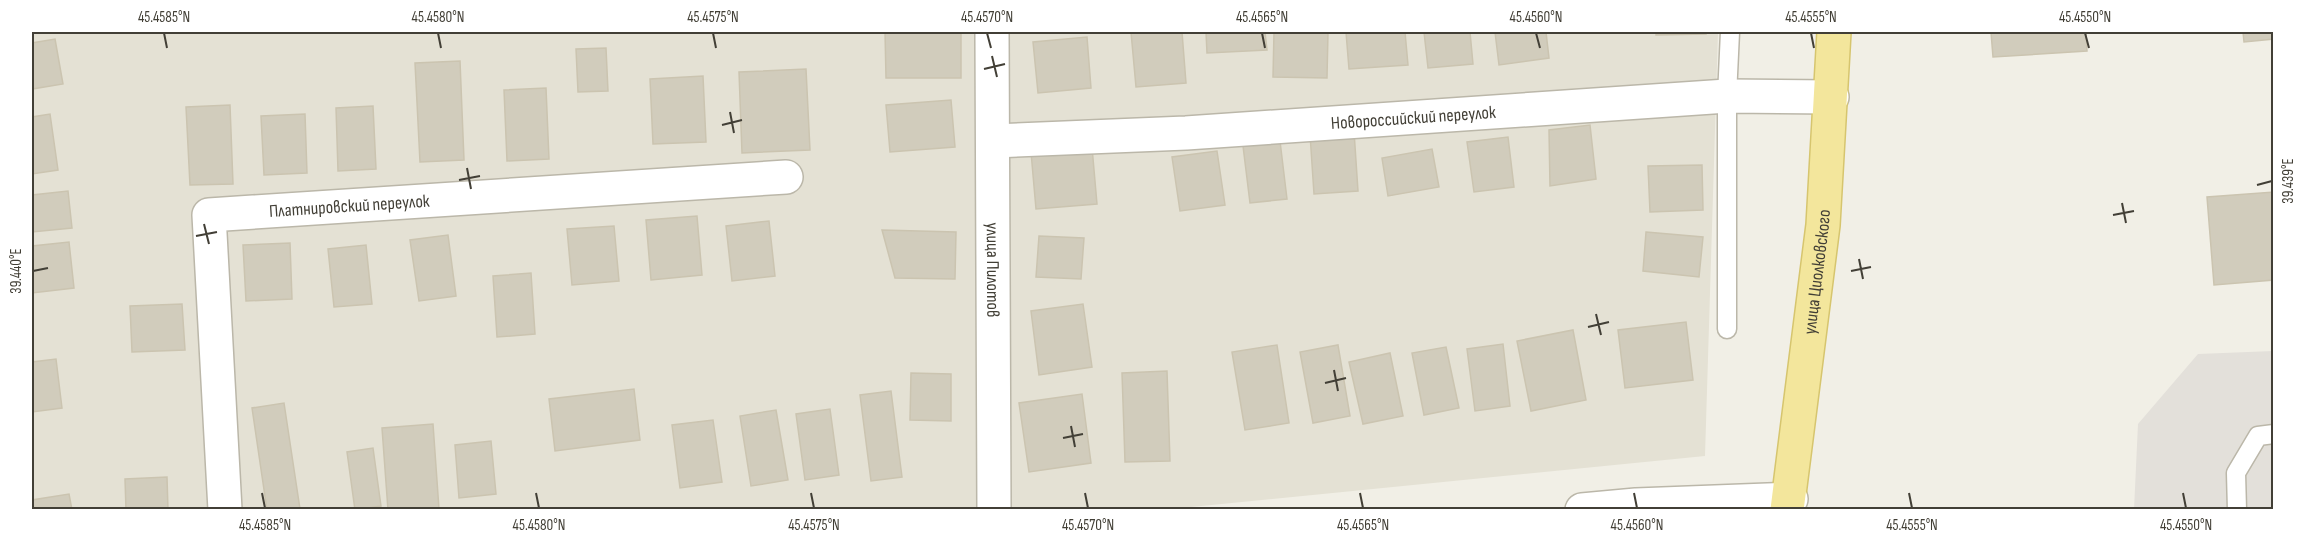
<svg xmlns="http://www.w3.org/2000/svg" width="2305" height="541" font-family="'Sofia Sans Condensed',sans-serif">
<rect width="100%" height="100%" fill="#f1efe6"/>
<path fill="#e4e1d4" d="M32,32H1718L1705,456L1161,510L32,509Z"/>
<path fill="#e3e0da" d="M2273,351V509L2134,510L2138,424L2198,354Z"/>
<path fill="#d1ccbc" stroke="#cbc4b0" stroke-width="1.5" d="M885,32H961V78H886Z
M1131,32H1182L1186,83L1136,87Z
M1206,32H1265L1267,50L1207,53Z
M1274,32H1328L1327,78L1273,77Z
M1346,32H1405L1408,65L1349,69Z
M1424,32H1470L1473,64L1428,68Z
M1495,32H1546L1549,58L1499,65Z
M1656,32H1706V34L1656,35Z
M1991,32H2086L2087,51L1993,57Z
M2243,32H2274V39L2244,42Z
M1087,37L1091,88L1038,93L1033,42Z
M55,39L63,84L32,89V43Z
M606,48L608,91L578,92L576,49Z
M460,61L464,160L420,162L415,63Z
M806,69L810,150L742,153L739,72Z
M703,76L706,142L653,144L650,79Z
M546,88L549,159L507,161L504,90Z
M951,100L955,147L890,152L886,105Z
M230,105L233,184L190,185L186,107Z
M373,106L376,169L338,171L336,108Z
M50,114L58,170L32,174V117Z
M305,114L307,173L264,175L261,116Z
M1590,125L1596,179L1550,186L1549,130Z
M1354,131L1358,191L1314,194L1310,134Z
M1508,137L1514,187L1474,192L1467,142Z
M1280,141L1287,199L1250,203L1243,146Z
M1092,147L1097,204L1036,209L1031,152Z
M1432,149L1439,187L1388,196L1382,158Z
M1217,151L1225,205L1180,211L1172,157Z
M1702,165L1703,210L1650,212L1648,166Z
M68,191L72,228L32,232V195Z
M2274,192V280L2214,285L2207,197Z
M697,216L702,275L651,280L646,220Z
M769,221L775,276L732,281L726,226Z
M614,226L619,281L572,285L567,229Z
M882,230L956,232L955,279L895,278Z
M1646,232L1703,237L1699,277L1643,271Z
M448,235L456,296L419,301L410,240Z
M1039,236L1084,238L1081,279L1036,277Z
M69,242L74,288L32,293V246Z
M290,243L292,299L246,301L243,245Z
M366,245L372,304L334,307L328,249Z
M531,273L535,334L497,337L493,276Z
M182,304L185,350L132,352L130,306Z
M1083,304L1092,367L1039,375L1031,311Z
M1686,322L1693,380L1625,388L1618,330Z
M1573,330L1586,400L1531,411L1517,341Z
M1503,344L1510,406L1475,411L1467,349Z
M1277,345L1289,423L1245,430L1232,352Z
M1338,345L1350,416L1313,423L1300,352Z
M1446,347L1459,408L1424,415L1412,353Z
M1390,353L1403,416L1363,424L1349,362Z
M56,359L62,408L32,412V362Z
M1167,371L1170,461L1125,462L1122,373Z
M911,373L951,374V421L910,420Z
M634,389L640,440L555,451L549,399Z
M891,391L902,477L871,481L860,395Z
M1082,394L1091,463L1029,472L1019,403Z
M284,403L300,509L267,510L252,408Z
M830,409L839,475L805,480L796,414Z
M776,410L788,480L751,486L740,416Z
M713,420L722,482L680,488L672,425Z
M433,424L439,509L388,510L382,428Z
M491,441L496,494L459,498L455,445Z
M373,448L381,506L355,510L347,452Z
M167,477L168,510H126L125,479Z
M69,494L72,510H32V500Z"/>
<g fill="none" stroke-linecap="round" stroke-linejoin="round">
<defs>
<path id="lane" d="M1727,329V96L1730,32
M2237,510L2236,473L2258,436L2274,434"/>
<g id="street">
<path id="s1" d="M992,32L994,510"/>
<path id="s2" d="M994,141L1186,133L1727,96L1832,97"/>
<path id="s3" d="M225,510L209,215L786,177"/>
<path d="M1582,510L1636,505L1791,499"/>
</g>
<g id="primary">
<path id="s4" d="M1787,510L1823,225L1834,32"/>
</g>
</defs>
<use href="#lane" stroke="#bbb7a9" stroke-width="21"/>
<use href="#street" stroke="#bbb7a9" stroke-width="36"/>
<use href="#primary" stroke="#d6c56e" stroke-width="36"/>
<use href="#lane" stroke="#fff" stroke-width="18"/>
<use href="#street" stroke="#fff" stroke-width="33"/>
<use href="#primary" stroke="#f3e69c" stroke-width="33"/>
</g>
<path fill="none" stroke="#423f36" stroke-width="2" d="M164,33L167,48M438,33L441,48M713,33L716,48M987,33L991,48M1262,33L1265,48M1536,33L1540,48M1811,33L1814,48M2085,33L2089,48M992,56L997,77M984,69L1005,64M730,112L734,133M722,125L742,120M467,168L471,189M459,180L480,176M2257,185L2272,181M2122,203L2126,223M2113,215L2134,211M204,224L209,244M196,236L217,232M1859,259L1863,279M33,271L48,268M1851,271L1871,267M1596,314L1601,335M1588,327L1609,322M1334,370L1338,391M1325,383L1346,378M1071,426L1075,447M1063,438L1083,434M262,493L265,508M536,493L539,508M811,493L814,508M1085,493L1088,508M1360,493L1363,508M1634,493L1637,508M1909,493L1912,508M2183,493L2186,508"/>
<g text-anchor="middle" stroke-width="4.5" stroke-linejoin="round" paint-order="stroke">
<g font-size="18" fill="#423f36" stroke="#fff">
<text dy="6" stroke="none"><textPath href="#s2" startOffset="420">Новороссийский переулок</textPath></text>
<text dy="6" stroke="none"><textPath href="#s3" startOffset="436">Платнировский переулок</textPath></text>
<text dy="6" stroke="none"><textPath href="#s1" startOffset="238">улица Пилотов</textPath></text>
<text dy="6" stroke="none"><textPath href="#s4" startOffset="240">улица Циолковского</textPath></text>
</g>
</g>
<rect width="2305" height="541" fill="none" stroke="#ffffff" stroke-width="66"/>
<rect x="33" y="33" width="2239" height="475" fill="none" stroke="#423f36" stroke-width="2"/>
<g font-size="15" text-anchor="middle" fill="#423f36">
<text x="164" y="22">45.4585°N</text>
<text x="438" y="22">45.4580°N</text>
<text x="713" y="22">45.4575°N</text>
<text x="987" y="22">45.4570°N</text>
<text x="1262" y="22">45.4565°N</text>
<text x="1536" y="22">45.4560°N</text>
<text x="1811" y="22">45.4555°N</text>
<text x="2085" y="22">45.4550°N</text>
<text transform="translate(2288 181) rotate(-90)" y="5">39.439°E</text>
<text transform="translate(16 271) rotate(-90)" y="5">39.440°E</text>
<text x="265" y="530">45.4585°N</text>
<text x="539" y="530">45.4580°N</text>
<text x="814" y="530">45.4575°N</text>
<text x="1088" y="530">45.4570°N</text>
<text x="1363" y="530">45.4565°N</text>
<text x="1637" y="530">45.4560°N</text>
<text x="1912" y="530">45.4555°N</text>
<text x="2186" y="530">45.4550°N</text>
</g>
</svg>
